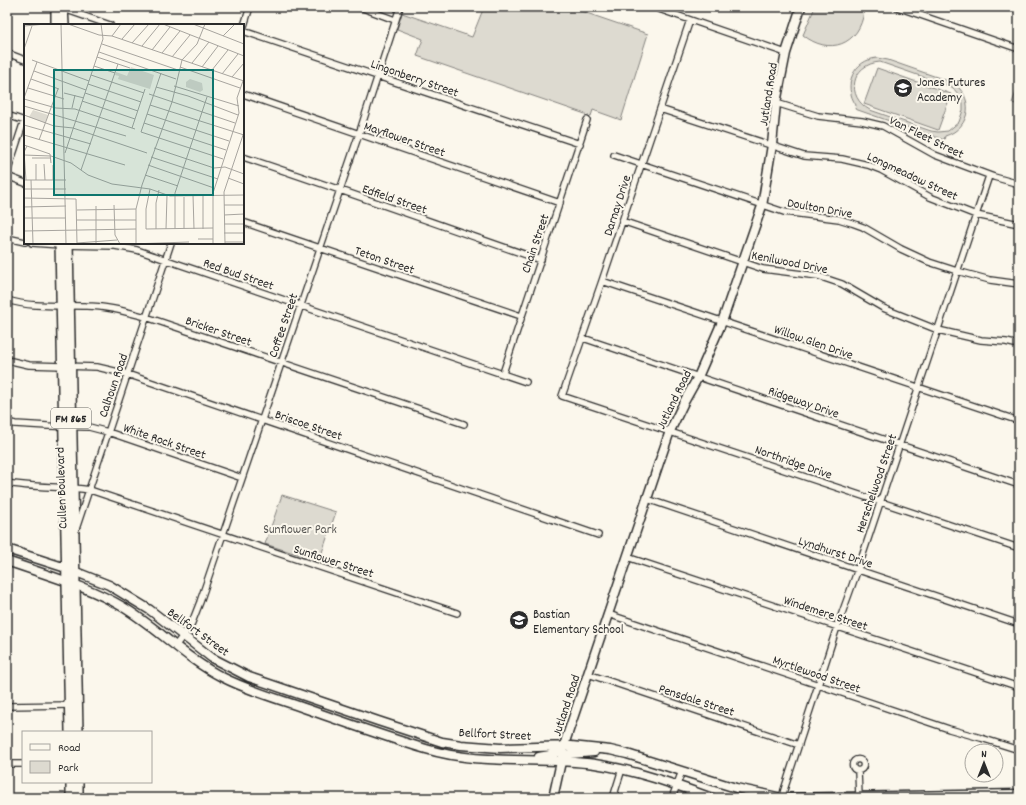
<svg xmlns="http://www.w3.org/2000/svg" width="1026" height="805" font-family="Dekko,sans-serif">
<rect width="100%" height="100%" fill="#fbf7ec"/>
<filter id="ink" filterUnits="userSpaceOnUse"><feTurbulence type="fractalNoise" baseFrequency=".025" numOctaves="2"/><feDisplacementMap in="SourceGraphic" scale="8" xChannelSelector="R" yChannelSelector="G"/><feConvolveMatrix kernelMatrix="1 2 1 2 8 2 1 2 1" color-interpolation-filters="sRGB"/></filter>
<g filter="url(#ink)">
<path fill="#dddad0" stroke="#84827e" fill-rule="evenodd" d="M484,7H569L648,34L621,120L593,110L591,116L417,56L423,39L397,29L402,13L472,37Z
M815,7H854L864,11C860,45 829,56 803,35Z
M877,58L888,60L951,82C975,95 972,128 945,136L944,140L855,109L856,105C842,85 854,60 877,58ZM880,62L952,87L960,96L963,103V110L959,122L948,131L938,132L931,131L870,110C845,97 851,64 880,62Z
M877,68L951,94L938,130L864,104Z
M1019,84V105L1012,103Z
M282,495L336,512L319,561L265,544Z"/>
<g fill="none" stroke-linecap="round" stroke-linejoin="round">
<defs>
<path id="street" d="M360,7L395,20
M653,7L786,53
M897,7L1019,49
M61,8L110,25
M690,20L602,281L562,396L1019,548
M243,29L250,7
M243,31L580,144
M7,53L25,60
M243,94L560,203
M776,103L818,116L862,121L883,126L935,155L951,161L994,177L1019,184
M660,109L804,156L842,159L868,165L881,170L930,197L976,215L1019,224
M7,115L25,121
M614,155L784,212L839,219L852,223L863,227L901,249L929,262L957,271L990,280L1019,284
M243,157C343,190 442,226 541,260
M7,173L24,121
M7,176L25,183
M622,221L763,269L818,276L842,284L883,308L938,330L981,340L1006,342L1019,345
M243,222L521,316
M7,238L25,242
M32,243L60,245L115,246L137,250L526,382
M602,281L1019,421
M7,300C33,308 59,305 86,306C107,306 127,312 146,317L464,424
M583,338L1019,485
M7,360L29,365L97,367L127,374L598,535
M503,373L587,120
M7,422L15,424L48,426L89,427L108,432L242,478
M7,483C34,488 62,486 90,490L457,613
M647,499L1019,624
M76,529L171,243
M627,557L1019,687
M608,614L949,729L981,738L1019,750
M176,645L191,625L200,602L359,134L400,7
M588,674L799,745
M7,706L71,705
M852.5 765a5.5 5.5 0 1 1 11 0a5.5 5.5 0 1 1-11 0Z
M7,764H23
M858,771L859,797
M613,798L622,769
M672,798L682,771
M782,798L784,790L837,627L858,569L989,176"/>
<path id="secondary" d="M7,549L66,568L109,585L150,610L212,658L249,677L378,721L442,742L461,745L500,748L571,746L610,750L627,754L736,788L782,798L1019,794
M7,561C46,575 88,586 123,607C158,628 186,659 222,677C249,691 279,699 307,709C347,723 386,737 426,749C481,766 539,756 595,764C635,770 674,784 712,798
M539,757C548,755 559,755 564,746
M561,761L570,754L594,752
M553,798L566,739L659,463L670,431L684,402L698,377L722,322L762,206L772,145L776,103L786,53L801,7"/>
<path id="primary" d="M56,7V25
M63,7L64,25
M60,243L70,732
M68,243L78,732
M71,782V798
M78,782V798"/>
</defs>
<use href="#street" stroke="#2b2b2b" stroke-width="8"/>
<use href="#secondary" stroke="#2b2b2b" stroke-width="11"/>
<use href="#primary" stroke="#2b2b2b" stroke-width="12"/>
<use href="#street" stroke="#fbf7ec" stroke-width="5.5"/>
<use href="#secondary" stroke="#fbf7ec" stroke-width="8"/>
<use href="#primary" stroke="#fbf7ec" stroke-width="9"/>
</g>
</g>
<defs>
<symbol id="school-disc" viewBox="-11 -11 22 22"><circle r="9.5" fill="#2b2b2b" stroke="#fbf7ec"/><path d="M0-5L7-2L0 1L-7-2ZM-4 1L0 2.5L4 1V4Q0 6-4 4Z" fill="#fff"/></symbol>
</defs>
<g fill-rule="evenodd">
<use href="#school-disc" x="892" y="77" width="22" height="22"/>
<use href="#school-disc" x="508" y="609" width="22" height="22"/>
</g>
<g text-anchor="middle" stroke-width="4" stroke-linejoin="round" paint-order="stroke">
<rect fill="#fbf7ec" stroke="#696865" stroke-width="1" x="51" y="408" width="40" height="20" rx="3"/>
<g font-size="12" font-weight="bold" fill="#2b2b2b">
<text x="71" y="422">FM 865</text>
</g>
<g font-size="13" fill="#2b2b2b" stroke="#fbf7ec">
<text transform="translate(415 77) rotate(19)" y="5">Lingonberry Street</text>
<text transform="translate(767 94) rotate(-81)" y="5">Jutland Road</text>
<text transform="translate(927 136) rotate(26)" y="5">Van Fleet Street</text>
<text transform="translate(405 138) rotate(19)" y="5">Mayflower Street</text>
<text transform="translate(913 175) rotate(25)" y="5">Longmeadow Street</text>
<text transform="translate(395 198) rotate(19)" y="5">Edfield Street</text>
<text transform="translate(616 205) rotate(-72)" y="5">Darnay Drive</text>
<text transform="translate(820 207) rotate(10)" y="5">Doulton Drive</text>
<text transform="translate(534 243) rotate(-71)" y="5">Chain Street</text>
<text transform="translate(385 259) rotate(19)" y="5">Teton Street</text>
<text transform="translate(790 261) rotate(11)" y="5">Kenilwood Drive</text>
<text transform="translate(239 273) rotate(19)" y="5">Red Bud Street</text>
<text transform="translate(282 325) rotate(-71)" y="5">Coffee Street</text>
<text transform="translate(219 330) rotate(19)" y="5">Bricker Street</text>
<text transform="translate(814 341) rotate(19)" y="5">Willow Glen Drive</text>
<text transform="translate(112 385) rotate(-71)" y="5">Calhoun Road</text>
<text transform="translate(673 399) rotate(-64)" y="5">Jutland Road</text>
<text transform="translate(804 401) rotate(19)" y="5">Ridgeway Drive</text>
<text transform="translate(309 424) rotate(19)" y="5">Briscoe Street</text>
<text transform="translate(165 440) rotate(19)" y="5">White Rock Street</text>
<text transform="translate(794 461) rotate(19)" y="5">Northridge Drive</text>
<text transform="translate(875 483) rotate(-71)" y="5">Herschelwood Street</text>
<text transform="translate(60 488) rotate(-92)" y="5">Cullen Boulevard</text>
<text transform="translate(836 551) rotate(18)" y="5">Lyndhurst Drive</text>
<text transform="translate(334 560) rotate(18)" y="5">Sunflower Street</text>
<text transform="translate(826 612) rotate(18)" y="5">Windemere Street</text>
<text transform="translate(199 631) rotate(36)" y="5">Bellfort Street</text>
<text transform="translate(817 673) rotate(19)" y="5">Myrtlewood Street</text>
<text transform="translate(697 699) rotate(18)" y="5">Pensdale Street</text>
<text transform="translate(565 705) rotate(-72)" y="5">Jutland Road</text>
<text transform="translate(495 733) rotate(3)" y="5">Bellfort Street</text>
</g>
<g font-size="13" fill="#2b2b2b" stroke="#fbf7ec" text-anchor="start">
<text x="917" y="86">Jones Futures<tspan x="917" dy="15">Academy</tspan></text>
<text x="533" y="618">Bastian<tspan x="533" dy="15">Elementary School</tspan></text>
</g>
<g font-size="13" fill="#585754" stroke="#fbf7ec">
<text x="300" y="533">Sunflower Park</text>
</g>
</g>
<g transform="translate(24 24)">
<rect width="220" height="220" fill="#fbf7ec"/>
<path d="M107,43L130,51L126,65L94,55L95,52L91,51L92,48L103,52ZM166,55L178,59L179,66L176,68L162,63V58ZM9,86L24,91L21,99L5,93Z" fill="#dddad0"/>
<path fill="none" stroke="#a8a59f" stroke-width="1" d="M37,0L42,220M44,0L75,11L88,12L220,57M139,0L220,32M169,0L220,20M0,2L22,0M88,12L97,0M199,12L211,0M98,15L111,0M108,19L125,0M78,20L154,46M118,22L136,0M0,25L8,2M128,26L146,3M75,28L152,55M138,29L156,7M73,33L106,44M148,33L166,11M8,36L65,57M168,39L185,18M70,42L91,49M156,43L216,64M178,43L194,22M188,46L204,26M10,47L62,66M137,49L117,108L199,135M198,50L214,30M67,51L120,69M208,53L220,39M7,55L35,65M64,60L117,78M150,62L215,82M132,63L164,72L214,91M4,64L40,75M40,69L60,74M61,69L114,87M125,70L211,99M0,74L13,38M0,75L32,84L51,85L111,105M58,77L111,95M126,81L220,111M0,82L102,112M48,84L51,71M123,90L205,117M0,91L30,102L49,104L123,129M120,99L202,126M0,101L67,120M108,104L121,65M0,111L101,141M15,116L34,65M0,121L26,130L27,139M130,124L190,144L201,143L220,150M41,129L79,15L77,0M0,131L27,132L47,139L64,151L88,160L126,165L146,172L220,171M127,133L194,155M8,134H27M12,140V156M20,140L21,156M29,141V156M124,141L190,164M57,146L94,40M121,151L154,162M204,154L220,160M0,156H42M2,156L0,128L3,122M7,156L9,220M0,165H42M126,165L122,185V205L189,204M169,171L170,205M179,172V205M160,173V205M0,174L52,175L53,220M90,181L91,211L96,220M200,181H220M72,182V220M0,183L42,182M53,186L112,185M200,191L220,190M0,194H42M53,196H112M200,200H220M132,205V179L135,166M142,205L143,171M151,205V169L183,73M0,207L112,205M200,209H220M174,215H189M201,218H220M53,219L93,216M106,220L165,218M112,220V185L118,161L148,78L158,36L173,20L181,0M189,220V169L215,89L213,74L220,54M201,220L200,168L220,108"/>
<path fill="#0f766e" fill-opacity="0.15" stroke="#0f766e" stroke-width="2" d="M30,46H189V171H30Z"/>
<rect width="220" height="220" fill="none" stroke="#2b2b2b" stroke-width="2"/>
</g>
<rect width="1026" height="805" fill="none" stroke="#fbf7ec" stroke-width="24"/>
<rect x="12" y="12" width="1002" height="781" fill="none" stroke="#2b2b2b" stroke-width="1.5" filter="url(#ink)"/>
<rect x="22" y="731" width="130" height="52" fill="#fbf7ec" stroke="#a8a59f"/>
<rect x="30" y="744" width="20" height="6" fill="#fbf7ec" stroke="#a8a59f"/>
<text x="58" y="751" font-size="12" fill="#2b2b2b">Road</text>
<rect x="30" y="761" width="20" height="12" fill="#dddad0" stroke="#a8a59f"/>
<text x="58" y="771" font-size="12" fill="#2b2b2b">Park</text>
<g transform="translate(984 763)"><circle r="19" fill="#fbf7ec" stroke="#a8a59f"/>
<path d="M0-3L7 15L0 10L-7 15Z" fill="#2b2b2b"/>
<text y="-6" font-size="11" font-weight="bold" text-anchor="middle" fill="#2b2b2b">N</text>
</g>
</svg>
